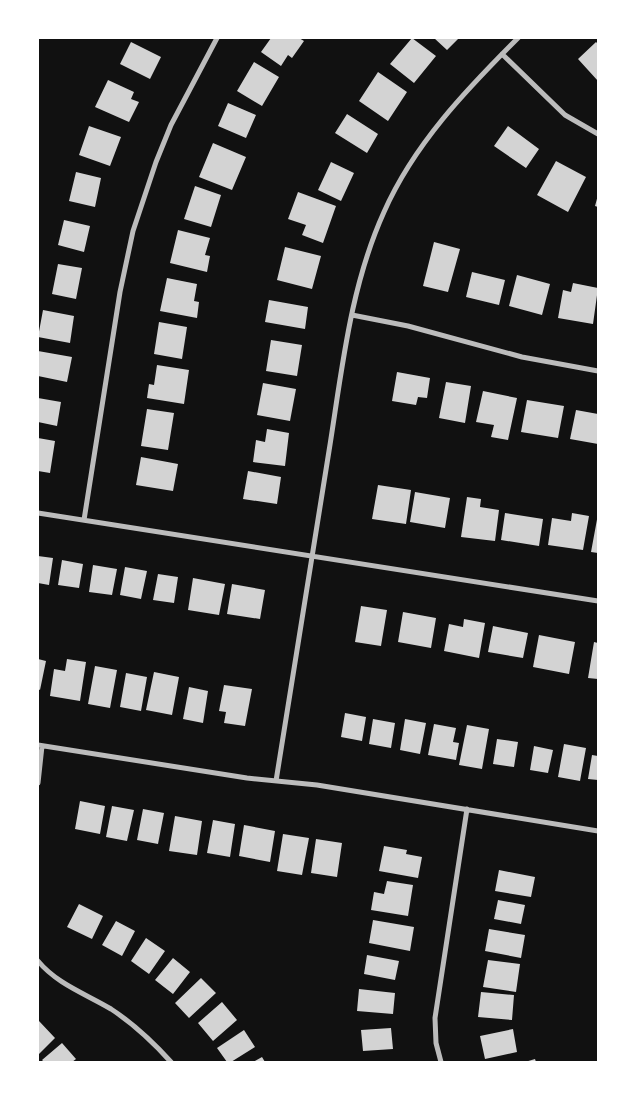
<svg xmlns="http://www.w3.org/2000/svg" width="636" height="1100" font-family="Jost,sans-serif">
<rect width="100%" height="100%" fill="#111"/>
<path fill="#d3d3d3" d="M271,38H299L304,41L292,58L288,55L281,66L261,52Z
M412,38L436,56L414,83L390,64Z
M434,38H459L447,50Z
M131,42L161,57L150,79L120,64Z
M596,42L598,44V81L578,59Z
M254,62L279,77L262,106L237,91Z
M378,72L407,92L388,121L359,101Z
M108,80L134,92L131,99L139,102L129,122L95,107Z
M228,103L256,115L246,138L218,126Z
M347,114L378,134L367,153L335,133Z
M89,126L121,137L110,166L79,155Z
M508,126L539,149L526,168L494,146Z
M213,143L246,157L232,190L199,177Z
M556,161L586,177L568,212L537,195Z
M331,162L354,173L341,201L318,190Z
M76,172L101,178L95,207L69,201Z
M195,186L221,195L211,227L184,219Z
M298,192L336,206L323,243L302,235L306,225L288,219Z
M598,195V207L595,206Z
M64,220L90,226L84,252L58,245Z
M178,230L210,238L205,255L210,256L207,272L170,263Z
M434,242L460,249L448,292L423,286Z
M285,247L321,256L312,289L277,280Z
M58,264L82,268L76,299L52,294Z
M472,272L505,280L499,305L466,297Z
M517,275L550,284L542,315L509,306Z
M167,278L197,284L194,301L199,302L197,318L160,311Z
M573,283L598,288L593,324L558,318L563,290L571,292Z
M269,300L308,307L305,329L265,322Z
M43,310L74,316L70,343L38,337Z
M159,322L187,327L182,359L154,354Z
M271,340L302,345L297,376L266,371Z
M38,351L72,357L67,382L38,376Z
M157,365L189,370L184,404L147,398L149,384L154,385Z
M397,372L430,378L427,398L418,397L416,405L392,401Z
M446,382L471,386L465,423L439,418Z
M263,383L296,389L290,421L257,415Z
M483,391L517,398L508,440L491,437L494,425L476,422Z
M38,398L61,402L57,426L38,422Z
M527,400L564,406L558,438L521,432Z
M147,409L174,413L168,450L141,446Z
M576,410L598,414V444L570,439Z
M267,429L289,433L285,466L253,462L256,440L265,442Z
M38,438L55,441L50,473L38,471Z
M141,457L178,464L173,491L136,485Z
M248,471L281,477L277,504L243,499Z
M378,485L411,490L406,524L372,519Z
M415,492L450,498L445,528L410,522Z
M467,497L481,499L480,507L499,510L495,541L461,537Z
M505,513L543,519L539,546L501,540Z
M572,513L589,516L583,550L548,545L552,518L571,521Z
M598,514V553L591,552Z
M38,556L53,558L49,585L38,583Z
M62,560L83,564L79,588L58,585Z
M93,565L117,569L112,595L89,592Z
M125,567L147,571L141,599L120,595Z
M158,574L178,577L174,603L153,600Z
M193,578L225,584L219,615L188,610Z
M232,584L265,590L260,619L227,614Z
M361,606L387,610L381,646L355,642Z
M403,612L436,618L431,648L398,642Z
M464,619L485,623L479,658L444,651L449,624L463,627Z
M493,626L528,633L523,658L488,652Z
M539,635L575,642L569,674L533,667Z
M594,642L598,643V679L588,678Z
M38,659L46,661L40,690L38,689Z
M67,659L86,662L80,701L50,696L54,669L65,671Z
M95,666L117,670L110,708L88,704Z
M154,672L179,677L172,715L146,710Z
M126,673L147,677L141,711L120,707Z
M224,685L252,689L245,726L224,723L226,712L219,711Z
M189,687L208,691L203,723L183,719Z
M345,713L366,717L362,741L341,737Z
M373,719L395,723L391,748L369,744Z
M405,719L426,723L420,754L400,750Z
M434,724L456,728L453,742L459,743L456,760L428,755Z
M467,725L489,729L482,769L459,765Z
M497,739L518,742L514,767L493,764Z
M564,744L586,748L580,781L558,777Z
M534,746L553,750L548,773L530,770Z
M592,755L598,756V780L588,779Z
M80,801L105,806L100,834L75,829Z
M112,806L134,810L127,841L106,837Z
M143,809L164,813L158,844L137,840Z
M175,816L202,821L197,855L169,851Z
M213,820L235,824L230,857L207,853Z
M244,825L275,831L270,862L239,856Z
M283,834L309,838L302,875L277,871Z
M316,839L342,843L337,877L311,873Z
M384,846L407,850L406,854L422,857L418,878L379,871Z
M499,870L535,877L531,897L495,891Z
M387,881L413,885L408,916L371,910L374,892L384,894Z
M498,900L525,905L521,924L494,919Z
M79,904L103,916L92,939L67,927Z
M373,920L414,927L410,951L369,943Z
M116,921L135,931L122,956L102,945Z
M489,929L525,935L521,958L485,951Z
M146,938L165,951L149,974L131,961Z
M367,955L399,961L395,980L364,974Z
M173,958L190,972L173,994L155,980Z
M488,960L520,964L516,992L483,987Z
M201,978L216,993L189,1018L175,1003Z
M359,989L395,993L393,1014L357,1011Z
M481,992L514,995L512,1020L478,1017Z
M222,1002L237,1020L213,1041L198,1023Z
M39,1021L55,1038L38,1055V1023Z
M391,1028L393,1049L363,1051L361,1030Z
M513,1029L517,1052L485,1059L480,1036Z
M244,1030L255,1047L231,1062H227L217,1048Z
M62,1043L76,1059L72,1062H44L42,1060Z
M262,1057L265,1062H253Z
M535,1059L536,1062H525Z"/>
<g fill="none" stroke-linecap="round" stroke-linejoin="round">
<path stroke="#bcbcbc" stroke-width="5" d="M502,54L565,115L598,134
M352,315L408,326L522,357L598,371
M38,513L598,601
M84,520L120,292L133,231L156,162L171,125L217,38
M38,745L247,778L317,785L598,831
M276,781C293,670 311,560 329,451C342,370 350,287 384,212C414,144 466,90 518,38
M38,783L42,746
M38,961C57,984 86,994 111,1009C134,1024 153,1042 171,1062
M441,1062L436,1043L435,1018L467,809"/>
</g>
<rect width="636" height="1100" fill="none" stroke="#ffffff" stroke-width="78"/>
</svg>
